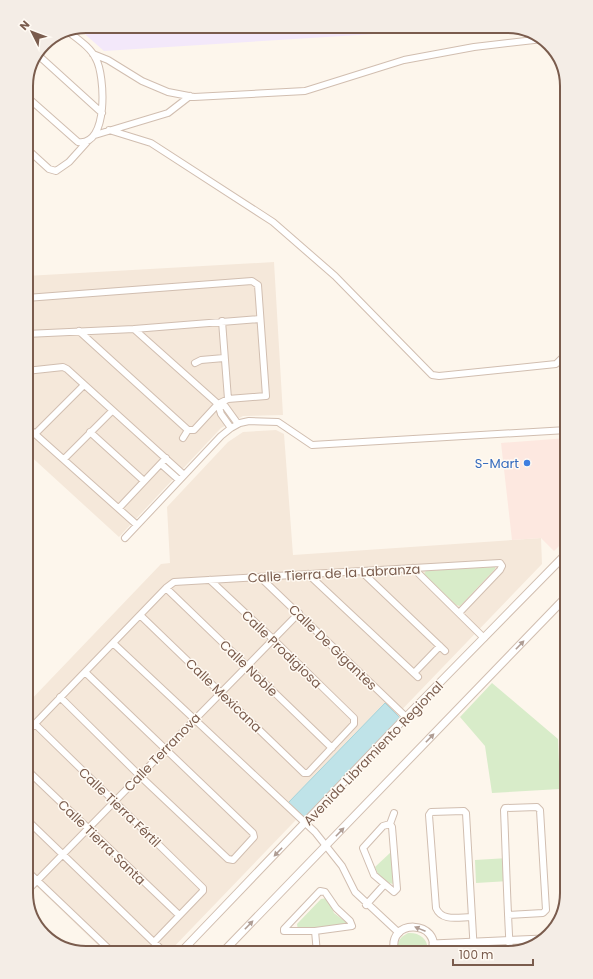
<svg xmlns="http://www.w3.org/2000/svg" width="593" height="979" font-family="Poppins,sans-serif">
<rect width="100%" height="100%" fill="#fdf6ec"/>
<path fill="#f5e8da" d="M274,262L283,415L243,416L221,428L119,537L26,452V276Z
M276,430L284,434L293,555L541,538L542,564L168,953H106L26,876V705L161,564L170,563L167,507L228,442L243,432Z
M535,946L507,953H438L439,952Z"/>
<path fill="#fde8e0" d="M567,438V538L554,551L541,538L512,540L501,443Z"/>
<path fill="#f3e8fa" d="M86,26H503L104,51L79,29Z"/>
<path fill="#d8ecc9" d="M495,567V569L460,606L456,605L424,574L426,571Z
M492,683L558,739L560,789L492,793L485,746L460,717Z
M391,852L393,884C383,882 378,876 375,867Z
M508,858L509,881L476,883L475,860Z
M327,898L334,913L346,922V927L298,930L297,924L321,899Z
M408,933C420,932 430,940 427,953H397C397,943 398,938 408,933Z"/>
<path fill="#bfe3e8" stroke="#a5d3da" d="M385,703L400,718L305,818L288,803Z"/>
<g fill="none" stroke-linecap="round" stroke-linejoin="round">
<defs>
<path id="minor" d="M93,54L108,60L142,81L168,92L194,97L305,91L404,60L474,47L543,39
M38,55L102,113
M26,96L78,142C109,147 105,75 96,59C91,48 79,40 70,33
M109,130L151,143L273,222L335,276L432,375L439,376L556,364L567,353
M95,135L168,113L190,96
M26,148L49,169L56,171L69,162L87,142
M26,298L252,281L258,285L266,396L228,399L218,404L194,430H188L183,438
M222,321L228,399
M79,331L188,430
M26,334L134,329
M195,363L201,360L224,358
M26,371L63,367L67,369L184,475
M218,404L221,414L231,428
M238,424L225,406L218,404L134,329L260,319
M26,426L137,525
M90,432L144,481
M35,434L84,385
M64,459L112,411
M161,464L179,480
M119,508L166,458
M125,538L221,436L231,428L240,423L249,421L278,422L312,445L567,430
M413,568L484,638
M361,571L445,651
M308,574L418,677
M260,577L406,717
M166,588L332,748
M140,615L304,773H308L354,724V718L273,639L210,580
M113,643L315,832L342,866L355,892L399,933
M414,673L440,646
M60,697L140,776L228,859L233,860L254,837L253,833L85,672
M35,724L203,888V891L154,942
M26,733L166,588L174,582L500,563L502,566L500,570L459,613
M26,769L179,915
M26,819L165,953
M390,824L383,826L363,848L374,875L394,892L397,889L392,827L390,824L394,813
M26,870L113,953
M320,891L325,892L336,908L350,921L352,926L315,931H284V929Z
M26,892L299,613
M366,905L384,885
M508,915L543,913L546,910L540,810L537,807L505,808L504,810C506,857 507,905 510,952
M472,917C459,917 442,922 436,908L429,815L431,812L464,811L466,813L474,953
M315,931L317,953"/>
<path id="tertiary" d="M433,944L543,939
M180,953L406,717L567,553
M222,953L567,596
M338,953L394,949
M395,953C385,917 443,920 432,953"/>
<path id="secondary" d="M565,76L567,103"/>
</defs>
<use href="#minor" stroke="#d1beb0" stroke-width="8"/>
<use href="#tertiary" stroke="#d1beb0" stroke-width="9"/>
<use href="#secondary" stroke="#d6c0b0" stroke-width="10"/>
<use href="#minor" stroke="#fff" stroke-width="6"/>
<use href="#tertiary" stroke="#fff" stroke-width="7"/>
<use href="#secondary" stroke="#fff" stroke-width="8"/>
</g>
<defs><path id="oneway-solid" d="M-6-.8H1V-3.2L6.5 0L1 3.2V.8H-6Z"/></defs>
<g fill="#af9d94">
<use href="#oneway-solid" transform="translate(520 645) rotate(-46)"/>
<use href="#oneway-solid" transform="translate(430 738) rotate(-46)"/>
<use href="#oneway-solid" transform="translate(340 832) rotate(-46)"/>
<use href="#oneway-solid" transform="translate(278 852) rotate(134)"/>
<use href="#oneway-solid" transform="translate(249 925) rotate(-46)"/>
<use href="#oneway-solid" transform="translate(420 929) rotate(-158)"/>
</g>
<circle fill="#3f7fe0" stroke="#fffaf3" stroke-width="1.5" cx="527" cy="463" r="4"/>
<g text-anchor="middle" stroke-width="3" stroke-linejoin="round" paint-order="stroke">
<g font-size="13" fill="#366cbe" stroke="#fffaf3" text-anchor="end">
<text x="519" y="468">S-Mart</text>
</g>
<g font-size="13" fill="#7a5c4d" stroke="#fffaf3">
<text transform="translate(334 573) rotate(-3)" y="5">Calle Tierra de la Labranza</text>
<text transform="translate(333 647) rotate(44)" y="5">Calle De Gigantes</text>
<text transform="translate(282 649) rotate(44)" y="5">Calle Prodigiosa</text>
<text transform="translate(249 668) rotate(44)" y="5">Calle Noble</text>
<text transform="translate(224 695) rotate(44)" y="5">Calle Mexicana</text>
<text transform="translate(162 752) rotate(-46)" y="5">Calle Terranova</text>
<text transform="translate(373 753) rotate(-46)" y="5">Avenida Libramiento Regional</text>
<text transform="translate(120 807) rotate(44)" y="5">Calle Tierra Fértil</text>
<text transform="translate(102 842) rotate(44)" y="5">Calle Tierra Santa</text>
</g>
</g>
<path d="M0 0H593V979H0ZM86 33H507A53 53 0 0 1 560 86V893A53 53 0 0 1 507 946H86A53 53 0 0 1 33 893V86A53 53 0 0 1 86 33Z" fill="#f4ede6" fill-rule="evenodd"/>
<path fill="none" stroke="#7a5c4d" stroke-width="2" d="M86 33H507A53 53 0 0 1 560 86V893A53 53 0 0 1 507 946H86A53 53 0 0 1 33 893V86A53 53 0 0 1 86 33Z"/>
<g transform="translate(32 32) rotate(312)" stroke="#fffaf3" stroke-width="3" paint-order="stroke">
<path d="M0-3L7 15L0 10L-7 15Z" fill="#7a5c4d"/>
<text y="-6" font-size="11" font-weight="bold" text-anchor="middle" fill="#7a5c4d">N</text>
</g>
<path d="M453 959v6h80v-6" fill="none" stroke="#7a5c4d" stroke-width="2"/>
<text x="459" y="959" font-size="12" fill="#7a5c4d" stroke="#fffaf3" stroke-width="3" paint-order="stroke">100 m</text>
</svg>
